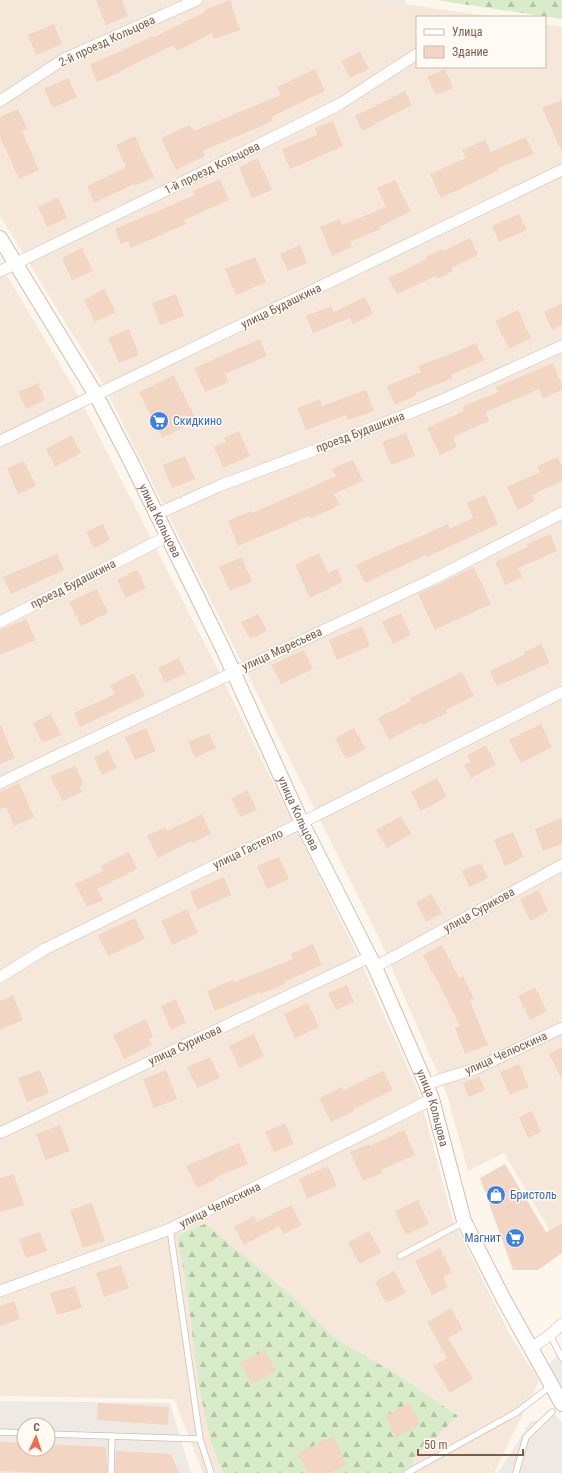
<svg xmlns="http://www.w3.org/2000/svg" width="562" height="1473" font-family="'Roboto Condensed',sans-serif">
<defs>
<pattern id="forest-firs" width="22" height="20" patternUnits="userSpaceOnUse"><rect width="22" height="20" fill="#d8ecc9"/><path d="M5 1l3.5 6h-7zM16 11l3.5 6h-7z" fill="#b4c2a5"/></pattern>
</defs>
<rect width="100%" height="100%" fill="#fdf6ec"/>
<path fill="#f5e8da" d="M0,0H363L405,4L494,17H417V67H545V24L562,27V1251L504,1153L468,1171L447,1095L378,936L102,382L0,216Z
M0,264L78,395L218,670L356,952L419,1093L452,1218L509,1333L539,1381L494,1473H203L174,1399L0,1396Z"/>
<path fill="#efe9e4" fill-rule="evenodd" d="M363,0H405V4Z
M562,1351V1390L548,1365Z
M0,1401L170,1403L191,1473H0ZM24,1425H48V1449H24Z
M556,1415L562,1423V1473H498L530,1422Z"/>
<path fill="url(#forest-firs)" d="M436,0H562V19Z
M205,1224L285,1290L337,1340L398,1375L458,1416L412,1459L416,1473H223L210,1438L199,1387L186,1283L177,1235Z"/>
<path fill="#f3d5c3" d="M96,0H122L128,16L106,25Z
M230,0L240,30L214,39L212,33L177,51L174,45L120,71L121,72L97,82L90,64L121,51L153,36L154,37L205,12L204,10Z
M54,24L62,44L36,55L28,35Z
M360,52L369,69L350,78L341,61Z
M315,69L325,91L271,117L273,121L203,151L205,156L176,170L161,138L190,125L194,131L281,95L277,87Z
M445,69L453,88L436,95L427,77Z
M68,78L77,97L53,108L44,89Z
M405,91L412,105L376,123L377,124L362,131L355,116Z
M562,100V152L542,108Z
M18,109L27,129L22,131L39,170L19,179L0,137V117Z
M333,121L343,146L290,169L282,149L317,135L315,128Z
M135,136L154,177L135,186L134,184L94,203L87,186L126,167L116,145Z
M526,137L534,154L498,168L499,170L441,198L430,174L466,158L462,150L485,140L491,152Z
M258,158L272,190L252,198L239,167Z
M220,179L229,200L184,220L186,224L131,248L128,241L121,244L115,229L195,195L193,191Z
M395,180L411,211L379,227L380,229L350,242L352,247L332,256L320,227L340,219L342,225L386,207L377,188Z
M58,197L67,218L47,227L38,207Z
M519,214L527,230L499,242L492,226Z
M470,238L478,255L451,268L453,271L437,279L436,276L397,294L388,278L427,259L426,257L442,249L443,251Z
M300,245L307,263L288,271L280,254Z
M82,248L93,271L72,280L62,258Z
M255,257L266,282L236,295L225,269Z
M104,289L116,312L95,322L84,300Z
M176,294L184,316L160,325L152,303Z
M365,297L373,314L353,324L350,318L313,333L306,316L331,306L334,312Z
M562,303V325L552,330L544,312Z
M518,310L531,338L509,349L495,321Z
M129,329L139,355L119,363L108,338Z
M260,339L267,356L225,374L229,382L205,392L194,368Z
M476,343L484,360L451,375L453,378L416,393L417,395L395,405L387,386L421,372L418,366L444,356V357Z
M553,363L562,385V390L543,399L539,389L486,412L489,421L453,437L457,447L440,455L427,428L464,411L462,407L498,392L496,387Z
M174,375L197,421L162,438L139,392Z
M38,383L45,400L26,409L18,392Z
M366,390L374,411L348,420L346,415L306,430L297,408L320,399L322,406Z
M239,431L250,456L223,468L214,447L226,442L224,438Z
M406,433L415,456L391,465L382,442Z
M72,435L81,453L55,467L46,449Z
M185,456L195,479L172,488L163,465Z
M558,457L562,467V481L532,495L535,501L518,510L507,487L540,472L537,466Z
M353,460L363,481L334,494L340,505L310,519L309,516L238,546L228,521L251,511L252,513L298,493L336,476L332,469Z
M24,461L36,486L18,494L7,468Z
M485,495L498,524L427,557L426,555L365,583L356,565L448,524L449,529L473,518L467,503Z
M103,524L110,540L94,548L86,532Z
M550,534L557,551L518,568L522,577L505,585L495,562L528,547L527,544Z
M319,553L328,573L337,569L343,582L310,598L295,565Z
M57,554L64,570L11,594L3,577Z
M242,557L252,582L230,591L219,567Z
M474,567L491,604L435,630L418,594Z
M137,570L146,588L126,598L117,580Z
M97,589L108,613L81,626L69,602Z
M401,613L411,635L393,644L382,622Z
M258,614L267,631L250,639L241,622Z
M26,619L36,640L0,655V630Z
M362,626L370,646L337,660L329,640Z
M541,644L550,663L497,686L490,671L524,655L523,653Z
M304,650L313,669L281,684L271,665Z
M179,658L186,673L165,683L158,668Z
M462,672L474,696L446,710L447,713L422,725L421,723L389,740L378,718L411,701L410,698Z
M134,673L145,696L80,727L74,713L115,694L110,685Z
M51,714L61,735L42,743L33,723Z
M0,724L15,758L0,764Z
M541,724L552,747L521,763L509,740Z
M146,728L156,751L135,760L125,737Z
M354,728L366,749L346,759L335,738Z
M209,733L216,748L195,758L188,742Z
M486,745L496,765L471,778L464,765L471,762L467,755Z
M108,750L117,768L102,775L94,757Z
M75,766L84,784L79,786L82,792L62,801L50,776Z
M437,778L447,797L421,811L411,792Z
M19,783L34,817L14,826L6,807L0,809V792Z
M247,790L257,809L241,817L231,799Z
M202,814L211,834L192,843L191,841L158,858L147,836L165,827L167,831Z
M401,816L411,834L387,848L376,830Z
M562,818V844L543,851L535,829Z
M513,832L524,857L505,866L494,840Z
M129,852L137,869L97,889L103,900L87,907L75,884L103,871L101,866Z
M279,857L289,879L267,889L257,866Z
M481,863L488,878L469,887L462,871Z
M224,877L231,895L197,910L190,892Z
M539,890L548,911L530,921L520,899Z
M431,894L442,913L426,922L416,902Z
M187,909L198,933L172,945L161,921Z
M135,918L145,939L108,956L98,935Z
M313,944L322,965L284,982L285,984L260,994V992L215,1011L207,991L233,980L234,982L293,959L291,954Z
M442,945L459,978L463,976L474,999L470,1001L488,1045L465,1054L455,1028L460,1026L433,972L432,973L423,955Z
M347,985L354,1002L336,1010L328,993Z
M535,987L547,1011L530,1020L518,996Z
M13,995L23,1020L0,1030V1001Z
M176,999L186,1023L171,1030L161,1006Z
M308,1003L319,1027L295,1038L284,1014Z
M146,1019L153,1037L149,1039L152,1045L124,1059L113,1035Z
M254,1034L264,1056L239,1068L229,1046Z
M562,1047V1079L549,1054Z
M210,1057L220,1078L197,1088L187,1067Z
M519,1064L529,1087L510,1095L500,1072Z
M40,1070L49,1093L27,1102L18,1078Z
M166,1070L177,1099L154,1108L143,1079Z
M383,1071L393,1090L354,1109V1111L331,1122L319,1098L342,1087L344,1090Z
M479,1076L485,1090L469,1097L463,1083Z
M532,1111L541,1132L528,1138L519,1117Z
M285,1123L294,1144L274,1152L265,1132Z
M60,1125L70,1151L46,1160L36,1134Z
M404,1130L415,1155L381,1170L382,1173L363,1181L350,1152L369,1144L370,1146Z
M239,1143L248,1164L215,1178L216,1179L197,1188L186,1166Z
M505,1164L546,1232L562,1224V1253L538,1270H513L480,1178Z
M328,1166L337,1186L307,1199L299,1179Z
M14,1174L24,1205L0,1212V1178Z
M418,1200L429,1224L406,1235L395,1211Z
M92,1203L105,1241L83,1248L70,1210Z
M291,1205L302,1225L284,1234L279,1226L244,1245L234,1227L254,1216L257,1222Z
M369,1231L381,1252L360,1264L348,1243Z
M40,1232L47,1251L26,1258L19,1239Z
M440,1248L452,1272L443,1277L448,1287L432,1295L415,1261Z
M121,1265L129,1288L104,1297L96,1273Z
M394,1271L406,1293L386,1303L375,1282Z
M75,1286L82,1308L57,1315L50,1293Z
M14,1301L20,1319L0,1326V1306Z
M451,1308L463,1330L448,1338L473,1379L450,1393L433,1366L447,1358L427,1322Z
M265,1350L276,1371L252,1384L240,1363Z
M98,1403L169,1407L168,1425L97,1420Z
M409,1403L421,1424L396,1437L385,1416Z
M333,1436L347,1465L330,1473H308L298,1453Z
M0,1442L24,1443V1449H48V1444L106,1447L107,1473H44L0,1471Z
M116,1451L171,1454L179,1473H115Z"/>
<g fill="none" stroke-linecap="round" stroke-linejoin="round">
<defs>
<path id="service" d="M170,1229L200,1439L211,1473
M400,1256L464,1222
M550,1335L562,1358
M0,1432L24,1433
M48,1434L200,1439
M111,1473L112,1436
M407,1473L517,1412L552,1385
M516,1473L526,1437L552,1412"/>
<path id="minor" d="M0,101L64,59L197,0
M0,271L222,163L340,104L417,54
M0,441L562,170
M157,514L219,486L344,439L440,401L562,346
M0,622L168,536
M0,783L39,764L431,580L562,513
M375,967L562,865
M0,977L45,949L311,818L562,692
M426,1084L475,1069L562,1028
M0,1133L370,957
M0,1291L170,1229L371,1130L432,1099
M530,1349L550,1335L562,1324"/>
<g id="tertiary">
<path id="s1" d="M0,238L96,395L130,460L222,647L302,823L375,967L426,1084L432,1099L464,1221L503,1298L562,1404"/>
</g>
</defs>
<use href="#service" stroke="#d1beb0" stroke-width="7"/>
<use href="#minor" stroke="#d1beb0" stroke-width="12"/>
<use href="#tertiary" stroke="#d1beb0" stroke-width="16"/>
<use href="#service" stroke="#fff" stroke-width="5.5"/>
<use href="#minor" stroke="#fff" stroke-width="11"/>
<use href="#tertiary" stroke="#fff" stroke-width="14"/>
</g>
<defs>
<symbol id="supermarket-disc" viewBox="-11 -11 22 22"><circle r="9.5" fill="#3f7fe0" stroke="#fffaf3"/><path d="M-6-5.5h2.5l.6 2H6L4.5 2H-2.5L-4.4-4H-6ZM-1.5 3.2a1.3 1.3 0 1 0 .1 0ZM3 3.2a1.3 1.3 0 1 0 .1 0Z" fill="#fff"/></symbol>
<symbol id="shop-disc" viewBox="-11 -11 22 22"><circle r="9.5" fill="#3f7fe0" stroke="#fffaf3"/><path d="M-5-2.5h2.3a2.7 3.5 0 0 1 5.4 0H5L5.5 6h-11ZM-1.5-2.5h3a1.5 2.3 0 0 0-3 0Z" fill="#fff"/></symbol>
</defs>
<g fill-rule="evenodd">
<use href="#supermarket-disc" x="148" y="410" width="22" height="22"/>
<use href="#shop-disc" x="485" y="1184" width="22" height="22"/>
<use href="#supermarket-disc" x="504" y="1227" width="22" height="22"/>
</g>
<g text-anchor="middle" stroke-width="3" stroke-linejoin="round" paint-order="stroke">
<g font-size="12" fill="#7a5c4d" stroke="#fffaf3">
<text transform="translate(107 41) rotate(-25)" y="4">2-й проезд Кольцова</text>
<text transform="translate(212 168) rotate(-26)" y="4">1-й проезд Кольцова</text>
<text transform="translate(281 306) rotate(-26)" y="4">улица Будашкина</text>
<text transform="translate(360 432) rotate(-21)" y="4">проезд Будашкина</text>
<text dy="4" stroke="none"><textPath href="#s1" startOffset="325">улица Кольцова</textPath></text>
<text transform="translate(73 584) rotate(-27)" y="4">проезд Будашкина</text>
<text transform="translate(282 649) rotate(-25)" y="4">улица Маресьева</text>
<text dy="4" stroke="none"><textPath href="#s1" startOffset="649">улица Кольцова</textPath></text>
<text transform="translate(248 849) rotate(-26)" y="4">улица Гастелло</text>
<text transform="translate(479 910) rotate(-29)" y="4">улица Сурикова</text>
<text transform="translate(185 1045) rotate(-25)" y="4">улица Сурикова</text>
<text transform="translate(506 1053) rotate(-24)" y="4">улица Челюскина</text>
<text dy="4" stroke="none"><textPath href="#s1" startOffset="973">улица Кольцова</textPath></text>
<text transform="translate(220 1205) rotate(-26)" y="4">улица Челюскина</text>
</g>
<g font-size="12" fill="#366cbe" stroke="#fffaf3" text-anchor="start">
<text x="173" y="425">Скидкино</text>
<text x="510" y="1199">Бристоль</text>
<text x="501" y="1242" text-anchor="end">Магнит</text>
</g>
</g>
<rect x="416" y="16" width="130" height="52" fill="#fffaf3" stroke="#cabbb1"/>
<rect x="424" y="29" width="20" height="6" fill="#ffffff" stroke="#cabbb1"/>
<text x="452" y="36" font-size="12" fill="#7a5c4d">Улица</text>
<rect x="424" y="46" width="20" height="12" fill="#f3d5c3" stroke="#cabbb1"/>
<text x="452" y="56" font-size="12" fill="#7a5c4d">Здание</text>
<g transform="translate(36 1437) rotate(3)"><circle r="19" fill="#fffaf3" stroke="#cabbb1"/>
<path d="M0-3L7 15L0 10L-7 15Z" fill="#e76f51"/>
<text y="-6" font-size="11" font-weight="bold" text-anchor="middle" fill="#7a5c4d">С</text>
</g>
<path d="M418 1449v6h105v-6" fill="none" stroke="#7a5c4d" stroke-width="2"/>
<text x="424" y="1449" font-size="12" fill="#7a5c4d" stroke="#fffaf3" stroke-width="3" paint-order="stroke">50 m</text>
</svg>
